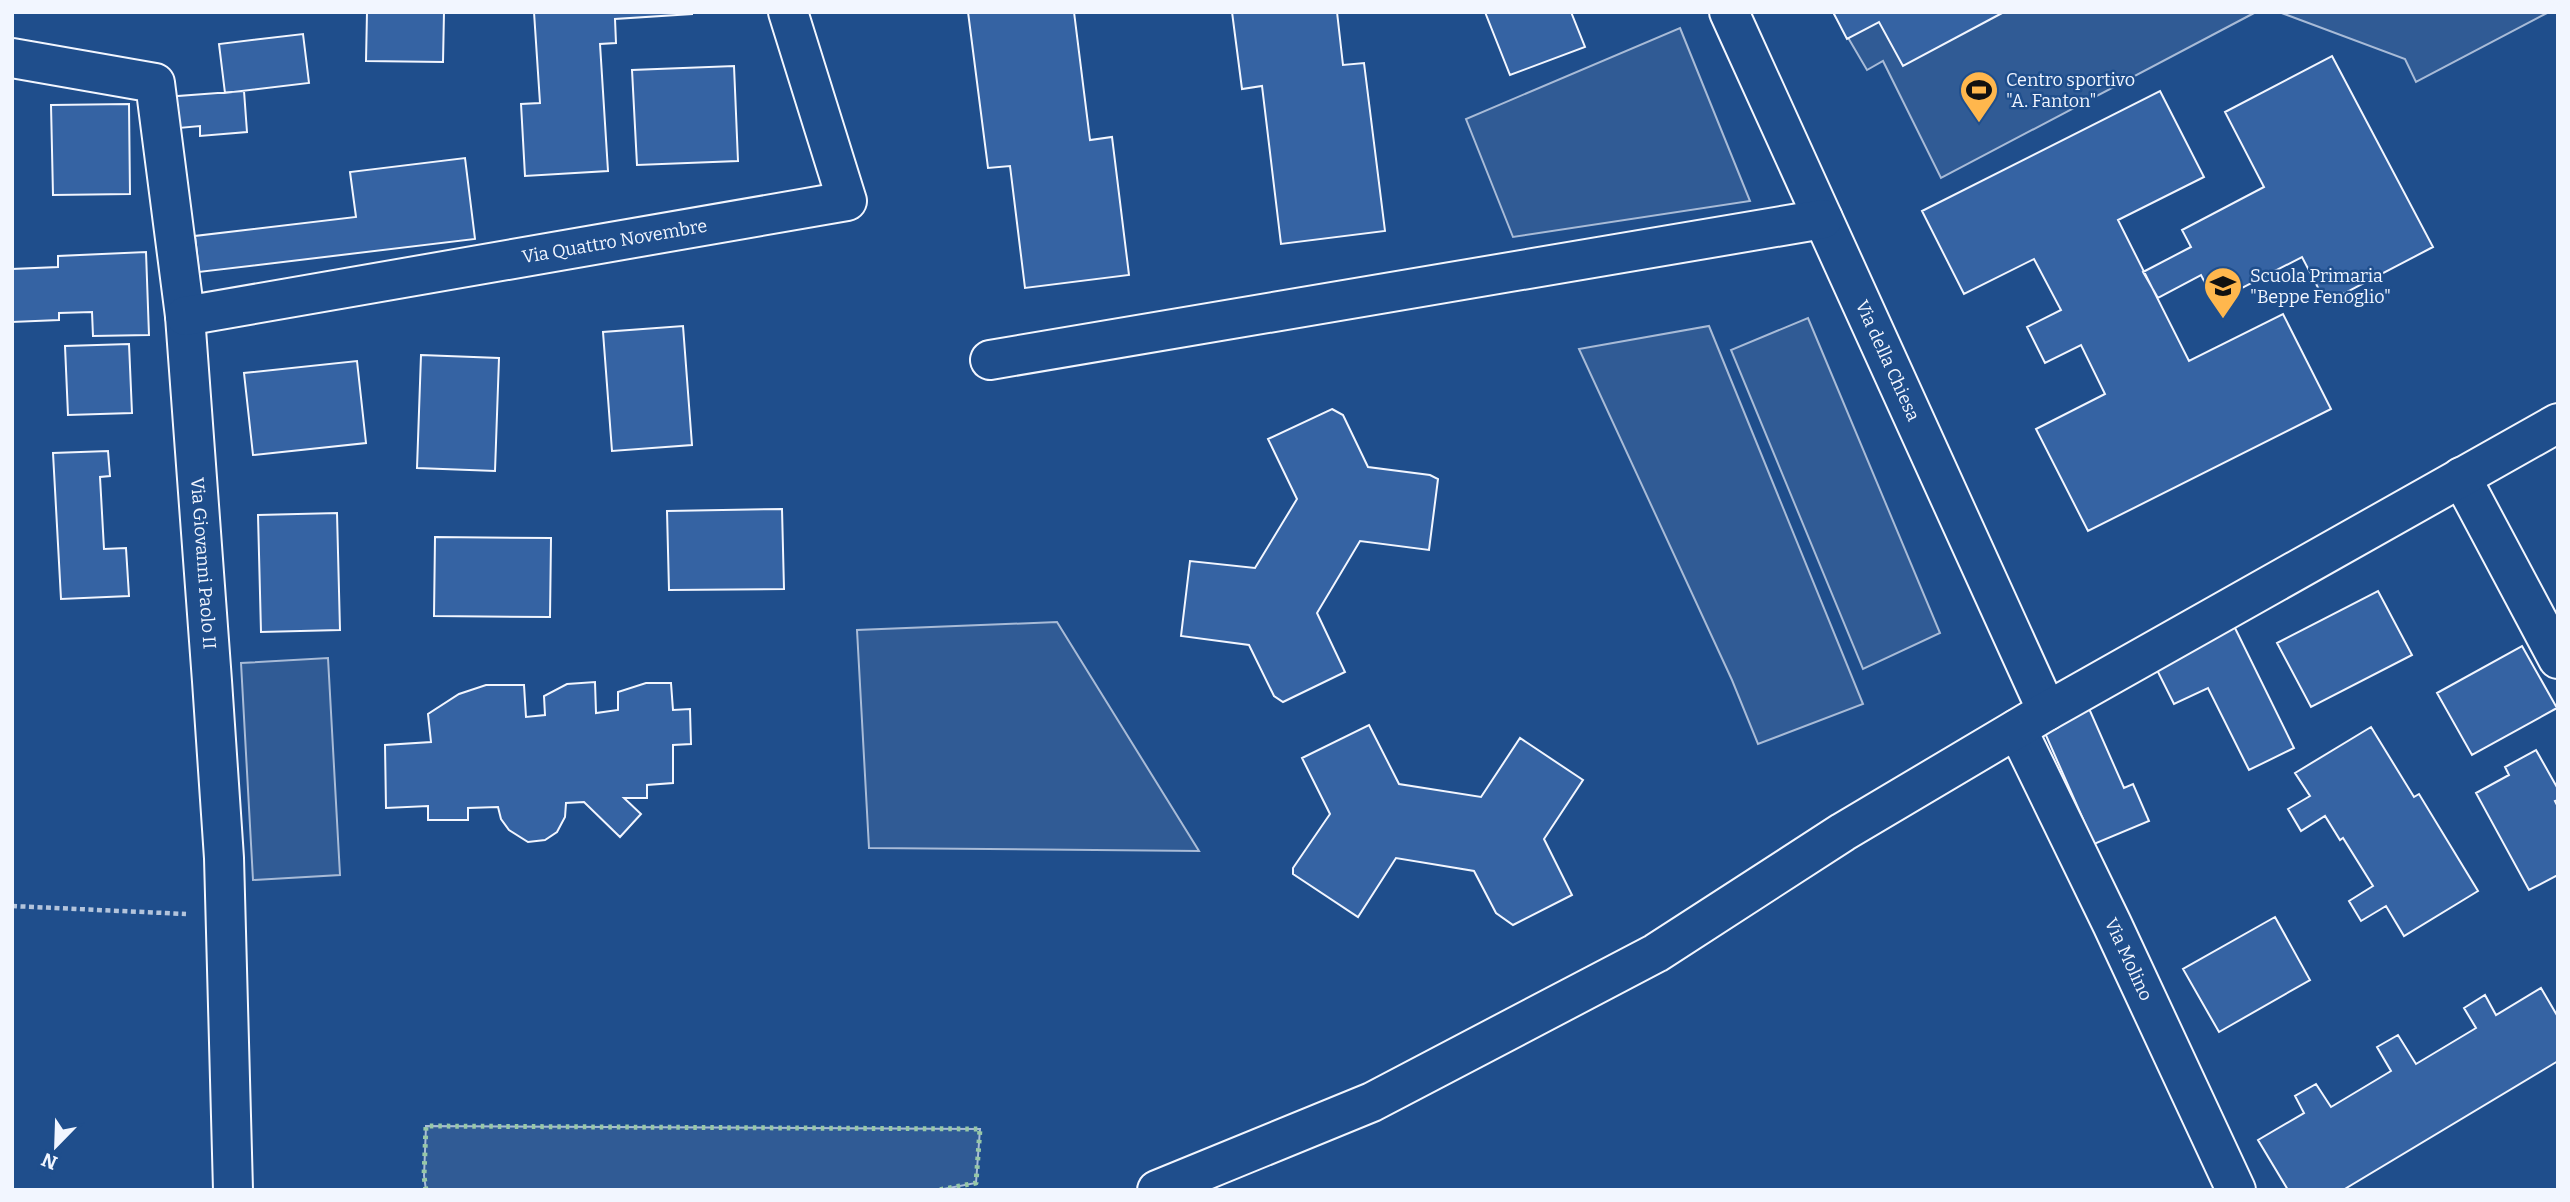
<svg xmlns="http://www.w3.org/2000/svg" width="2570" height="1202" font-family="Bitter,serif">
<rect width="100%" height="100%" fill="#1f4e8c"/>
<path fill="#305b95" stroke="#a8bbd7" stroke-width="2" d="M1833,12H2256L1941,178L1883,61L1867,70Z
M2279,12H2549L2416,82L2405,59Z
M1680,28L1750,201L1513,237L1466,119Z
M1808,318L1940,633L1863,669L1731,350Z
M1709,326L1863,704L1758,744L1732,680L1579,349Z
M1057,622L1199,851L869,848L857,630Z
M328,658L340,875L253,880L241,663Z
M426,1126L980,1129L976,1183L938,1190H426L424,1176Z"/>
<path fill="#3563a3" stroke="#f2f6ff" stroke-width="2" d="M367,12H444L443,62L366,61Z
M534,12H692V14L615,19L616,43L600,44L608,171L525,176L521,104L540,103Z
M968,12H1074L1090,140L1112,137L1129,275L1025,288L1010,166L988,168Z
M1232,12H1337L1343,65L1364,63L1385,231L1281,244L1262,86L1242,89Z
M1485,12H1571L1585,47L1510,75Z
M1833,12H2004L1903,66L1879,22L1847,39Z
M303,34L309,83L225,93L219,44Z
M2332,56L2433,247L2326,303L2302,257L2215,302L2201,275L2158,298L2143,272L2191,247L2182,230L2264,187L2225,112Z
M734,66L738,161L637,165L632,70Z
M244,91L247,132L200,136V126L168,129L165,97Z
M2160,91L2204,177L2118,220L2189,361L2283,314L2331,409L2088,531L2036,429L2105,394L2081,345L2045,363L2027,327L2061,310L2034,259L1964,294L1922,211Z
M129,104L130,194L53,195L51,105Z
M465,158L475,239L199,272L195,236L356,217L350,172Z
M146,252L149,335L93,336L92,312L59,313V320L12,322V269L58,267V256Z
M683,326L692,445L612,451L603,332Z
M129,344L132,413L68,415L65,346Z
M421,355L499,358L495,471L417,468Z
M357,361L366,443L253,455L244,373Z
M1332,409L1343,415L1368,467L1430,475L1438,479L1429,550L1360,541L1317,613L1345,672L1283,702L1274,696L1249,645L1181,636L1190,561L1255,568L1297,499L1268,439Z
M108,451L110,476L100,477L104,549L126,548L129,596L61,599L53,453Z
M782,509L784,589L669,590L667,511Z
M337,513L340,630L261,632L258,515Z
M435,537L551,538L550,617L434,616Z
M2378,591L2412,655L2311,707L2277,643Z
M2234,626L2294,748L2249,770L2208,688L2174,704L2155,666Z
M2522,646L2557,708L2472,755L2437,693Z
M595,682L596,713L618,710V692L646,683H671L673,710L690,709L691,744L673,745V783L647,785V798H624L641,814L620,837L584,802L566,803L565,817L557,832L545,840L528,842L509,830L501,819L498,807L468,808V820H428V806L386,808L385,745L431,742L428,714L459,694L486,685H524L526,717L545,715L544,696L567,684Z
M2087,704L2124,788L2133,784L2149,821L2094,844L2041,724Z
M1369,725L1399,784L1481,797L1520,738L1583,780L1544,839L1572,895L1513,925L1496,913L1474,871L1396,858L1358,917L1293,874V868L1330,814L1302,758Z
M2371,727L2414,797L2419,794L2478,891L2404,936L2386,906L2361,921L2349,901L2373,886L2343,838L2340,840L2325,816L2301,831L2288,809L2310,796L2295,773Z
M2536,750L2558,789V800L2555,801L2558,807V875L2529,890L2476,793L2509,775L2505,767Z
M2275,917L2310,980L2219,1032L2183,969Z
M2541,988L2558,1017V1061L2343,1190H2288L2258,1140L2304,1113L2295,1096L2316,1084L2331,1107L2391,1071L2377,1047L2398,1035L2416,1064L2476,1028L2464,1008L2485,995L2496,1015Z"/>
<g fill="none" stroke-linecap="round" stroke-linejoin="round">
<defs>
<g id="minor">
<path id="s1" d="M1729,12L2047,711"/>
<path id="s2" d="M12,58L155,83L185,316L212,681L224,858L233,1190"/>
<path id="s3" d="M185,316L847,201L788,12"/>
<path d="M990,360L1823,219"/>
<path d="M2461,477L2558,659"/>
<path id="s4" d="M2017,729L2112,924L2236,1190"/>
<path d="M1157,1190L1372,1102L1656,953L1843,832L2047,711L2558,423"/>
</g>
</defs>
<use href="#minor" stroke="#f2f6ff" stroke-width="42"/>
<path stroke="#b3c4dc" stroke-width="4.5" stroke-dasharray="5 3.5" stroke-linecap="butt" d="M12,906L186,914"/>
<use href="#minor" stroke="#1f4e8c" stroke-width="38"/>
<path stroke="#97c8a6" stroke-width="5" stroke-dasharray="3.5 5" stroke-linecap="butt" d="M426,1190L424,1176L426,1126L980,1129L976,1183L938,1190"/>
</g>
<defs>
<symbol id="stadium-pin" viewBox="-11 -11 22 30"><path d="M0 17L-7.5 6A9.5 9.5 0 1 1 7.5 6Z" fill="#ffb74d" stroke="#1f4e8c"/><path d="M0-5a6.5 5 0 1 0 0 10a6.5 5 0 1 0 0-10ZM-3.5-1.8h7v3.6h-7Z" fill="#111"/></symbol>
<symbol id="school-pin" viewBox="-11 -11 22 30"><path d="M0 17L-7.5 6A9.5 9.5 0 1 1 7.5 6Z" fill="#ffb74d" stroke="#1f4e8c"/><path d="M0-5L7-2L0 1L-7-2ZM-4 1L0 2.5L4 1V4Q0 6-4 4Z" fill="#111"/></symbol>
</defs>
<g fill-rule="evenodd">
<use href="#stadium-pin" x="1957" y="68" width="44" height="60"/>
<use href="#school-pin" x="2201" y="264" width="44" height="60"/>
</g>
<g text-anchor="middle" stroke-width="5" stroke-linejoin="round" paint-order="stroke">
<g font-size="18" fill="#f2f6ff" stroke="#1f4e8c" text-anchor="start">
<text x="2006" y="86">Centro sportivo<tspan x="2006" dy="21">"A. Fanton"</tspan></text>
<text x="2250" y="282">Scuola Primaria<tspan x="2250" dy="21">"Beppe Fenoglio"</tspan></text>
</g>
<g font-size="18" fill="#f2f6ff" stroke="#1f4e8c">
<text dy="6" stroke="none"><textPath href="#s3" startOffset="436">Via Quattro Novembre</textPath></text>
<text dy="6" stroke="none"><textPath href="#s1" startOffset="383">Via della Chiesa</textPath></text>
<text dy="6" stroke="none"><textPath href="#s2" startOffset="628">Via Giovanni Paolo II</textPath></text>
<text dy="6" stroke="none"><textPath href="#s4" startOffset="256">Via Molino</textPath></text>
</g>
</g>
<rect width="2570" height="1202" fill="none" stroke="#f2f6ff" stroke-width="28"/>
<g transform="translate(56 1146) rotate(203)" stroke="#1f4e8c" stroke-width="5" paint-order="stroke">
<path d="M0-5L12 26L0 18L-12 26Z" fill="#f2f6ff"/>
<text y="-10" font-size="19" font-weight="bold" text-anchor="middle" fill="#f2f6ff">N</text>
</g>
</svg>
